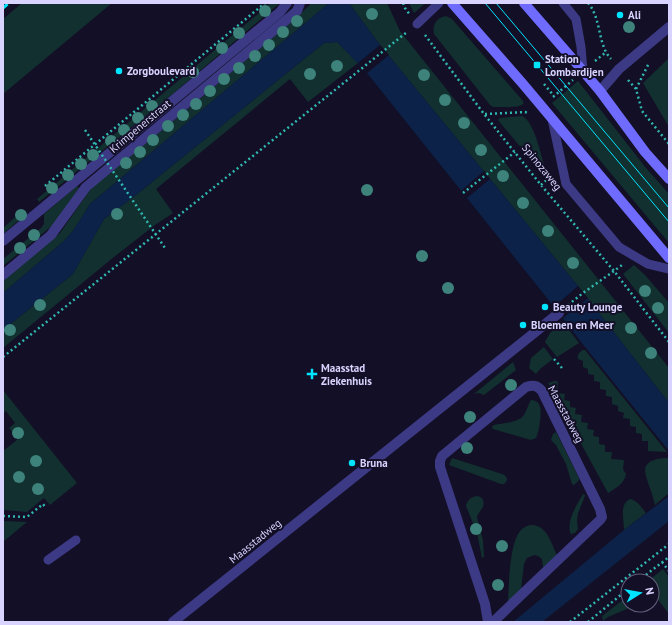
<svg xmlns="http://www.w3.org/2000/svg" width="672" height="625" font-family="'PT Sans',sans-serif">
<rect width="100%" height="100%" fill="#130f26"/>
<path fill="#12302f" d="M22,3H112L3,94V19Z
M271,3H280L175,92L39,202L37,199Z
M311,3H329L90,204L73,231L64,241L3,293V280L60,233L90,190L97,182L189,108L309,6Z
M349,3H387L400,31L669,368V403L578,286L380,45Z
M409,3H426L414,13Z
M446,16L452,19L523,101C523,102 524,103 523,104C521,108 499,107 493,107L490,105L434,34C432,25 436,18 446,16Z
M337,42L358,63L308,102L290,79L156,189L173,213L155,225L114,257L3,348V330L73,274L104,219L136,195L324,43Z
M669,58V127L643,83Z
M578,81L646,168L669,194V243L552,103Z
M522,116C534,121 540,152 544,164V170L541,172L498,120L500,118Z
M77,186L79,188L53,225L3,266V259L41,228L44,224V214Z
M22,211L24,216L3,234V228Z
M634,265L645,275L669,303V333L623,274Z
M563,322L579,343L557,357L545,342L550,333Z
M544,347L553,359L540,369L536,374L529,368L531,358Z
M583,350H585L667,452L648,451V441H642V434L636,433V427L630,426V419L623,418L624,413L618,411V406L612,404V397L606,396V390L600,389V382L594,381V375L588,374V369L583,367V361L578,359C577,355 579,352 583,350Z
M513,362L516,370L484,395L479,393L474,394Z
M554,381H557L558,383L557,393L565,394L564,400L570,401V407L576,408L575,414L582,415L581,422L588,423L587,429L594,430L593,436L599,437V444L605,445V452H612L611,459L624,460L623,469L626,474C625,483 615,489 608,493L548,383Z
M3,390L77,483L50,505L44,498L27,512L3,510V451L18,439L9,428L15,423L6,411L3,413Z
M531,400C535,400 539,402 540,407C542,413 539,433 536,438L531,440L493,429L492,427L494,425C503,423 518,423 524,415C527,410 528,405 531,400Z
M556,432L579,478V480L574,485L572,484L566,464L556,445L551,440L553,434Z
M452,458L502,474C507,476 509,480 504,484H501L449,465Z
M669,458V493L655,505C653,497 651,490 648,483C647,479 645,474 645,470C646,459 661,458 669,458Z
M583,494L585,495V496L578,513L577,520L578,529L575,533L571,534L570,532C567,519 577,505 583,494Z
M478,496L482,498C487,507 479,510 477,517L483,540L484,557L482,558L477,533L466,506C467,500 472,496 478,496Z
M630,499C637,500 642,508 646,513L624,530C624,520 619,504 630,499Z
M3,521L27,522L3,542Z
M530,525C547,524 551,543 557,555L543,568L542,559L538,556L534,555L527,558L524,564L521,590L508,602C509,586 509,540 522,529C524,527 527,526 530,525Z
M663,569L669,577V614L656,597L652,598V581H648Z
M628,596V605H636L608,617L603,621L602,616Z"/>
<path fill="#0c2248" d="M329,3H349L380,45L578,286L669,403V451L581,342L559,313L367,73L337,42L324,43L136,195L104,219L73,274L3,330V293L64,241L73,231L90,204Z
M669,496V521L542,622H513L624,530Z"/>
<path fill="#130f26" d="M380,45L389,55L367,73L358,63Z
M484,171L490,179L467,198L461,191Z
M578,286L588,298L563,318L554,307Z"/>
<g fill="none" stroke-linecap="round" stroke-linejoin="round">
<path stroke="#2fb8b0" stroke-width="2.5" stroke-dasharray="2 3" stroke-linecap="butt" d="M403,3L405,8L410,15
M588,3C602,19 597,44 611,59
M425,35L484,114L541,185L614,271L669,342
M595,61L605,53
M628,80L636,89L642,111L669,144
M544,84L554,96
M636,89L649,63
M553,97L573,80
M485,114L525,112L528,113
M541,185L551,176
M45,186L265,3
M463,193L515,152
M568,305L583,293L614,271L622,265
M3,357L407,32
M554,359L562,368
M3,516L27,517L43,504L46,508
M662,562L669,571
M638,581L669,557
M570,622L669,544
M588,622L628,589"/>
<path stroke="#3d3a85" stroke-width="9" d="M563,3L576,19L581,47L583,71
M417,24L439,3
M552,119L566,184L619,247L648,264L669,269
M48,560L76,540"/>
<path stroke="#3d3a85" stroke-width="10" d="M600,91L619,69L669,27
M3,241L280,12L287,3
M3,275L51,235L86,187L297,11L300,3
M173,622L559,313
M488,622L485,604L440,467V461L442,456L526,387C533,385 537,385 542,391L600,509L602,517L600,520L493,622"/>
<path stroke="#6f6bff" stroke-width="10" d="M452,3L523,84L669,258
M524,3L583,71L600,91L645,152L669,179"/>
<path stroke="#00e5ff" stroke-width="1" d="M485,3L669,222
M496,3L669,208"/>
<path stroke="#00e5ff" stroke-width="3" stroke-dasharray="6 5" stroke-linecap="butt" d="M3,8L9,3"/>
<path stroke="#2fb8b0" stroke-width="2.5" stroke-dasharray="2 3" stroke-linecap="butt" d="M85,130L165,248"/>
</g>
<g fill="#3d827b">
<circle cx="265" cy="11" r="6"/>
<circle cx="372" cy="14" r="6"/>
<circle cx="297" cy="21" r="6"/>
<circle cx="629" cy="27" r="6"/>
<circle cx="283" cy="32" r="6"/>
<circle cx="239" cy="33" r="6"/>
<circle cx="269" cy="45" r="6"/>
<circle cx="222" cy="48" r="6"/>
<circle cx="255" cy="56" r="6"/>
<circle cx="337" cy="66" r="6"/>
<circle cx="239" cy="68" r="6"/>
<circle cx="193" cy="72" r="6"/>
<circle cx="310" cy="74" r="6"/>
<circle cx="424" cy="75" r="6"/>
<circle cx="224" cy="79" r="6"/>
<circle cx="210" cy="91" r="6"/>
<circle cx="445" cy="100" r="6"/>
<circle cx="196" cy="104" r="6"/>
<circle cx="152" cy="106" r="6"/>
<circle cx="183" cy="115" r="6"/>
<circle cx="138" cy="118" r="6"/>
<circle cx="464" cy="123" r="6"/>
<circle cx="168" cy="126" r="6"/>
<circle cx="124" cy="130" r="6"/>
<circle cx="153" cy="140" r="6"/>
<circle cx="111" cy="141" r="6"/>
<circle cx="481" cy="150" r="6"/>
<circle cx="140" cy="152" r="6"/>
<circle cx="93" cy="155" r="6"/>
<circle cx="126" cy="163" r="6"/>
<circle cx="81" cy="164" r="6"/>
<circle cx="68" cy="175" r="6"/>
<circle cx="503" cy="176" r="6"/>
<circle cx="52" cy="188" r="6"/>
<circle cx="367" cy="190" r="6"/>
<circle cx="523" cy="203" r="6"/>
<circle cx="117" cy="214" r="6"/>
<circle cx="21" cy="215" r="6"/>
<circle cx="548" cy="231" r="6"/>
<circle cx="34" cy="235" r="6"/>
<circle cx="20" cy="248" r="6"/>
<circle cx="422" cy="256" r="6"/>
<circle cx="573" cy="263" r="6"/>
<circle cx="448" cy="288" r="6"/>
<circle cx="645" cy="291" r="6"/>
<circle cx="40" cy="305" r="6"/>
<circle cx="658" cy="308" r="6"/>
<circle cx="631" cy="328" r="6"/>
<circle cx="10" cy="330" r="6"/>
<circle cx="651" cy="353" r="6"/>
<circle cx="511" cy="385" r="6"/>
<circle cx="470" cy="417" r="6"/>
<circle cx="18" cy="433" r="6"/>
<circle cx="467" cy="448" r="6"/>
<circle cx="36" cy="461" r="6"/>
<circle cx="19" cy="477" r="6"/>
<circle cx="38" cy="489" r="6"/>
<circle cx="476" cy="529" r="6"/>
<circle cx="502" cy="546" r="6"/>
<circle cx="498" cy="585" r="6"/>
</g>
<g fill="#00e5ff" stroke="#130f26" stroke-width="1.5">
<circle cx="620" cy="15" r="4"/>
<rect x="533" y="61" width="8" height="8" rx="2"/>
<circle cx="119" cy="71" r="4"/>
<circle cx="545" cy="307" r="4"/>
<circle cx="523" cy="325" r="4"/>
<path d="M310 368h4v4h4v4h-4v4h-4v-4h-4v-4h4z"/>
<circle cx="352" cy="463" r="4"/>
</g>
<g text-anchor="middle" stroke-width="4" stroke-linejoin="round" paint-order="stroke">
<g font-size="11" font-weight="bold" fill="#d9d4ff" stroke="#130f26" text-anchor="start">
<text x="628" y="19">Ali</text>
<text x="545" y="63">Station<tspan x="545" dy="13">Lombardijen</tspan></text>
<text x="127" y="75">Zorgboulevard</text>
<text x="553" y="311">Beauty Lounge</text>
<text x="531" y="329">Bloemen en Meer</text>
<text x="321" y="372">Maasstad<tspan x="321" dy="13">Ziekenhuis</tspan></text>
<text x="360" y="467">Bruna</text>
</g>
<g font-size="11" fill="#d9d4ff" stroke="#130f26">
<text transform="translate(140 126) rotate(-40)" y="4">Krimpenerstraat</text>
<text transform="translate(542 167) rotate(51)" y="4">Spinozaweg</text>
<text transform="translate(566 414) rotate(62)" y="4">Maasstadweg</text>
<text transform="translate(255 541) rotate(-39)" y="4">Maasstadweg</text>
</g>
</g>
<rect width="672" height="625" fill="none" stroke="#d9d4ff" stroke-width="8"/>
<g transform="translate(640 593) rotate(79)"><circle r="19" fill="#130f26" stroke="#625e7d"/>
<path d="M0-3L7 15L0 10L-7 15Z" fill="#00e5ff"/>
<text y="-6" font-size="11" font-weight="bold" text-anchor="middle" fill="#d9d4ff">N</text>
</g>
</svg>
